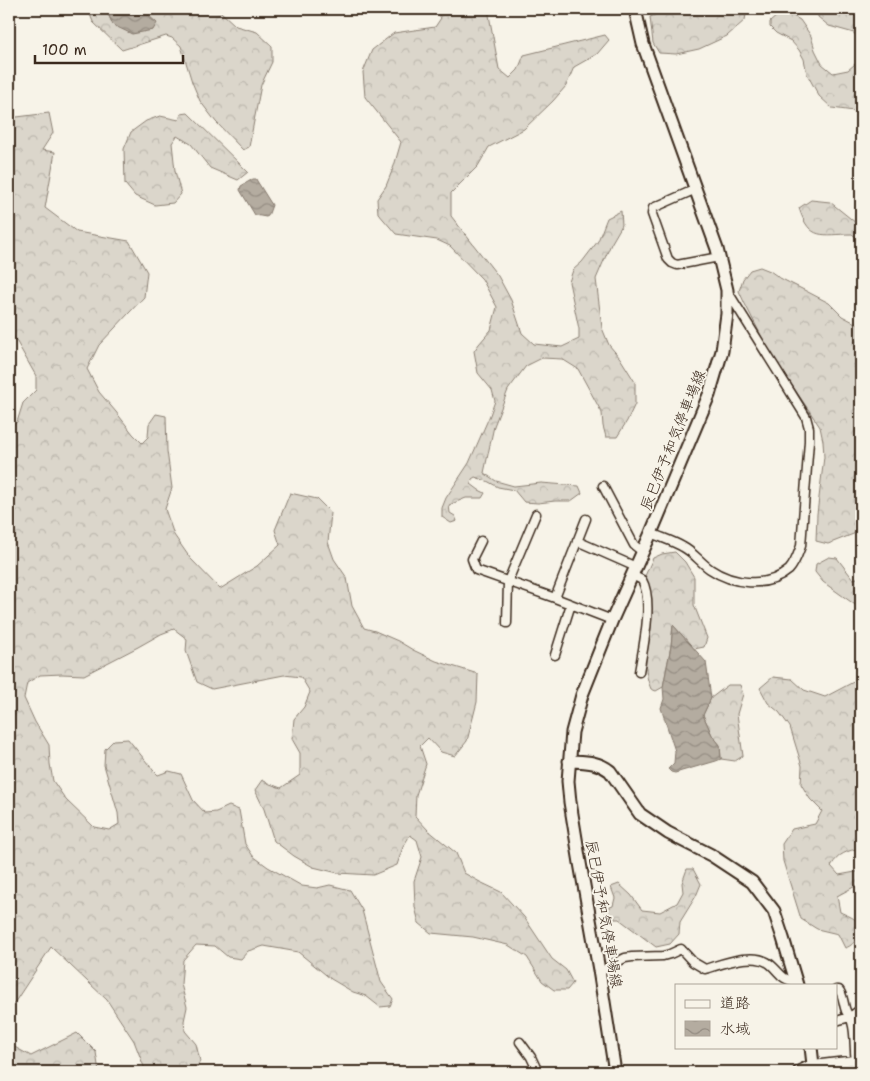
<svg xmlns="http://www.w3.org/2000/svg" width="870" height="1081" font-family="'Shantell Sans','Klee One',sans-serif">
<defs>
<pattern id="forest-crowns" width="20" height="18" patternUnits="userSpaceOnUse" patternTransform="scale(1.25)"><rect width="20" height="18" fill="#dbd6cb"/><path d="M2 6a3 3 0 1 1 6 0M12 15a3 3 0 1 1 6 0" fill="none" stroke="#bdb8ae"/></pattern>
<pattern id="water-waves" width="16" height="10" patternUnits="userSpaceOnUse" patternTransform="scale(1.25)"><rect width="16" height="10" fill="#b4aca0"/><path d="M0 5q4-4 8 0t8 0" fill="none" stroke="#948c82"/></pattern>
</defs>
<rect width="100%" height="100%" fill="#f7f3e8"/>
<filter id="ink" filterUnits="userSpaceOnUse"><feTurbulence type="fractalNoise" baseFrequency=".02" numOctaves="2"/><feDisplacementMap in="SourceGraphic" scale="10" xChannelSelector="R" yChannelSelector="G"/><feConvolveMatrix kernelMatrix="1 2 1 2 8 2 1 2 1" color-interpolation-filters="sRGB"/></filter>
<g filter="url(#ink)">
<path fill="url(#forest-crowns)" stroke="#8b8074" d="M88,9H106L113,25L156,23L141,9H218L221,12L236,26L257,32L272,46V62L261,85L249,147L243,150L216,122L200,101L192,82L181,46L172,38L166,36L122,50L93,22Z
M435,9H489V15L499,69L510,78L518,70L524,55L605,35L609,40L597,54L574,67L566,86L553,101L524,129L489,147L478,166L451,193V216L498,276L511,300L522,333L534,344L562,347L579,339V329L569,282L573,270L582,262L598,241L607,218L621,211L622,225L611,244L596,279L602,328L609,345L620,358L635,382V404L627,421L617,437H606L603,426L602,413L578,369L562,359L542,358L526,366L508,390L494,426L484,473L496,481L514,486L541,483L579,486L582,493L571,501H555L538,503L524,502L514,490L498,487L487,481L475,477L472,479L471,484L479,490L485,493L482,498H466L449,505L450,513L455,516L457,521L451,523L442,517V508L446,498L469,463L490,415L495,401L492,390L478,373L474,351L479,344L491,330L497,307L482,279L450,246L437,240L396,234L378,213L377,199L386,186L394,166L401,142L365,97L363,72L372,50L394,33L435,27L441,18Z
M661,9H747L745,20L727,36L699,49L676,54L659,53L653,43L650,17L662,12Z
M818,9H852L861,20V43L854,33L829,26L818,17Z
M788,13L800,20L811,36L815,50L822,64L833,73L848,70L861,59V112L832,108L819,96L807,74L804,59L799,50L791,41L776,33L770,27V22L778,15Z
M49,113L53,133L42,150L55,152L45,208L77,232L129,241L147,272L144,297L99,345L87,369L99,392L116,412L133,434L142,443L148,437L149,424L156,414L166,416L167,451L172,488L165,509L174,535L190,558L220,589L257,566L280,545L275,530L290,493L317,499L331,513L328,542L334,559L347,578L352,606L364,628L375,631L398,641L413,650L436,661L478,674L477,702L467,741L455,756L441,752L428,738L420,746L426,764L416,795L415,816L428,830L456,853L464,873L480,882L501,892L524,917L552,959L566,970L573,983L567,990H554L542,981L527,957L508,945L473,937L431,933L419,923L415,907L414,881L422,857L417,840L410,835L403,847L397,865L373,875L338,873L313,867L294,856L274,841L264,809L255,790L262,780L270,784L281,788L300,775V753L292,739L294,719L304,707L310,692L301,677L284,675L212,689L197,682L186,651L187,639L174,629L161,634L138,647L84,675L62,674L40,675L27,683L24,698L35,722L49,745L50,764L53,781L66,800L94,827L109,830L119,824L118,813L104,765L105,749L114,740L128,739L153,770L158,775L169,771L181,774L193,800L205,813L216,812L229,806L239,810L245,844L253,856L268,867L302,886L317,888L330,885L350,890L362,910L381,982L393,999L390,1006L380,1007L366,996L353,992L331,979L298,952L264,946L248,951L241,959L228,957L215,946L196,945L183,960L181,984L187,1007L184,1021L185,1031L196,1044L200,1061L195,1072H146L134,1041L107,1000L51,947L9,1011V428L17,422L23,403L36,390V376L9,328V118Z
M188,113L248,172L238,180L210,168L191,144L177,136L172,143L175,171L181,194L173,203L155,205L135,196L125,184L124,149L131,132L146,121L160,116L179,120L181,114Z
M811,200L830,202L861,227V241L852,234C822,234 810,242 799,208Z
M760,267L770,271L780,278L806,291L829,303L842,316L861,326V531L828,544L816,541L817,514L824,457L823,441L820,427L769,351L744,302L739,291L743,279L750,270Z
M675,552L685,562L694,577V605L707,638L704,647L694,649L673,625L671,646L663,687L656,691L651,689C642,667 647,656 650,635C653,614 653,595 645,576L653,558L662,554Z
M829,557L837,558L853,579L861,577V609L823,582L815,572L816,564Z
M773,677L792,679L804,690L825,697L861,678V848C847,851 839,853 831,866L839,875L861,871V883L837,896L840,912C851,917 869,923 858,937C854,942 852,946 845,948L838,934L817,929L801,919L783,861L782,844L792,829L815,824L822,811L810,799L801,784L802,766L790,727L779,712L768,703L760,688Z
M728,685H740L743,694L737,714L743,756L735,761L721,759L720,745L712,735L703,715L711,698Z
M687,869H693L701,884L696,896L680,922L679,934L670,944L656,947L619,919H607L605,909L613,906L615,898L611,887L619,884L631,895L642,910L660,912L677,903L683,892L682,883Z
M77,1033L96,1052L99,1072H9V1044L31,1056Z"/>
<path fill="url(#water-waves)" stroke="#84786c" d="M106,9H141L157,23L153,30L132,34L113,25Z
M253,179H256L257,181L272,205L268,216L266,217L255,215L240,190L241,186Z
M673,625L706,662L711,698L703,715L712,735L720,745L721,759L716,761L675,773L671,772L668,769L674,763L675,751L661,708L664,699L663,687L671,646Z"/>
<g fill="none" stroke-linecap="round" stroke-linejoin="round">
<path stroke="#b4aca0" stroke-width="18" d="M837,1071L842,1069L861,1064"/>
<defs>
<path id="street" d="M696,189L653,208L652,214L668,259L672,263L677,265L719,257
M603,486L634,545L643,552
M651,533C662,538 673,541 683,547C693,552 700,562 710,569C732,584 767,589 789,570C795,564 798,554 801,546L809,441V428L806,417L728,292
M481,541L472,559L476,570L555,598L612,620
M577,541L636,567
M632,575L642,580C654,601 643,648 639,672
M555,598L586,519
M507,623L508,581L536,514
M555,655L571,604
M599,970L608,969L613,964L625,958L632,957L663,956L670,954L681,949L693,962L705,969C722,964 754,951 770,964C781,973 780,979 796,982
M836,990H839C843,995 843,1001 845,1008C846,1014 851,1017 852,1022C857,1038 852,1057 859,1072
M836,1021L850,1017L861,1009
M520,1042L531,1057L538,1072
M813,1065L855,1060L861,1059"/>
<path id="secondary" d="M569,761C585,762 597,761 610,771L640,814L668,833L711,855L752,882L774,911L783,938L797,985
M615,1072L599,970L580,863L570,802L568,781L572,732L582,695L612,620L651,533L709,395L722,351L727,314V290L717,249L643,44L635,9
M799,1072L813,1065L811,1047"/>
</defs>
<use href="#street" stroke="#3b2a1e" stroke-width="11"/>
<use href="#secondary" stroke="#3b2a1e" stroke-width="15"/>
<use href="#street" stroke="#f7f3e8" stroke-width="8"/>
<use href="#secondary" stroke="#f7f3e8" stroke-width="11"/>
</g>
</g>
<g text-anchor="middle" stroke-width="4" stroke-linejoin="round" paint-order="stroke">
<g font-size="15" fill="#3b2a1e" stroke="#f7f3e8">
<text transform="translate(673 440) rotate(-68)" y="5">辰巳伊予和気停車場線</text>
<text transform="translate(604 914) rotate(80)" y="5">辰巳伊予和気停車場線</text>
</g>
</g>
<rect width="870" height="1081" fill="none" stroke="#f7f3e8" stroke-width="30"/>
<rect x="15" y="15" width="840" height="1051" fill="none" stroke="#3b2a1e" stroke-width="2" filter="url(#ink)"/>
<rect x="675" y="984" width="162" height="65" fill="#f7f3e8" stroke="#aca397"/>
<rect x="685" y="1000" width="25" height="8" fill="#f7f3e8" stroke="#aca397"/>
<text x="720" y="1008" font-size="15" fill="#3b2a1e">道路</text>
<rect x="685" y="1021" width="25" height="15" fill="url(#water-waves)" stroke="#aca397"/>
<text x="720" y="1034" font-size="15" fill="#3b2a1e">水域</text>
<path d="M35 55v8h148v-8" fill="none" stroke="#3b2a1e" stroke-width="2.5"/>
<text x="42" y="55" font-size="15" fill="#3b2a1e" stroke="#f7f3e8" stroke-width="4" paint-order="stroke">100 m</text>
</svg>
